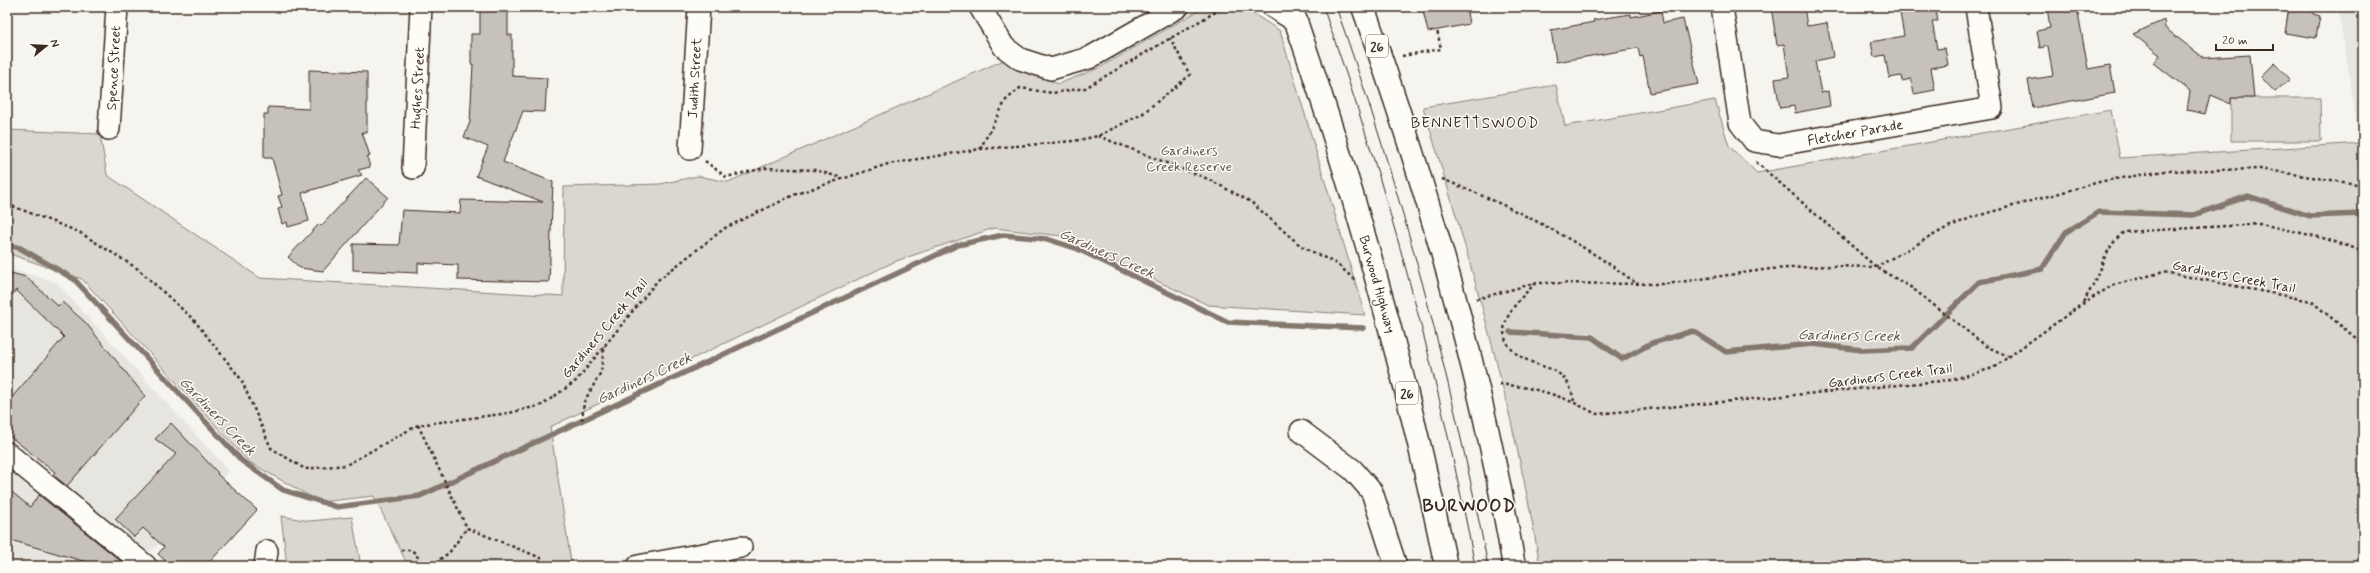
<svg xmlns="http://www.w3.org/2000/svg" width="2370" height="573" font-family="Mynerve,sans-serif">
<rect width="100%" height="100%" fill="#f5f4ee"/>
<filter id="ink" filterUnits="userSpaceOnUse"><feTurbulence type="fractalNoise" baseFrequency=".025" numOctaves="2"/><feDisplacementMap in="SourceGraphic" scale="8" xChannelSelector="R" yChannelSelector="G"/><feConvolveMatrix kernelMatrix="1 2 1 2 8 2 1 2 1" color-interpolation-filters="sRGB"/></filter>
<g filter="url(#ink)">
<path fill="#e7e5df" d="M2338,7H2363V143H2360Z
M7,268L56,282L229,471L137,566H7Z"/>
<path fill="#dad6d0" stroke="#8a8077" d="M1205,7H1243L1280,31L1365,315L1208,305L1062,236L994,228L896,261L550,427L571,562L548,566H408L374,496L320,502L249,462L82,279L7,253V130L100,134L107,175L260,278L563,296L564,187L660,184L698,176L728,182L1004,60L1058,84L1099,68Z
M1556,85L1565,126L1715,100L1729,146L1757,173L2111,110L2120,158L2363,143V566H1540C1514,410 1470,258 1423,107Z
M2231,98H2320L2321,141H2231Z
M281,516L310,521L352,517L361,566H287Z"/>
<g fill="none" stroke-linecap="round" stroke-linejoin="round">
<path stroke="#84786e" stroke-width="5.5" d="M7,245L20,248L74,279L242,461L283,490L337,507L420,496L958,245L1003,235L1047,239L1078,249L1228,322L1363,328
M1510,332L1592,337L1622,359L1652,343L1693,331L1726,352L1813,344L1862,350L1912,348L1979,282L2042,269L2066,232L2099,212L2194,215L2248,196L2310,216L2363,214"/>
</g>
<path fill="#c7c1bb" stroke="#3b2a1e" d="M480,7H508V35H512V76L547,78L545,112L523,111L503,162L553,182L549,282L458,280V265L418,263V273L353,270V244L399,245L402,210L460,213L461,200L543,202L476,176L488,147L464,137L470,122L473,64H471V34H480Z
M1422,7H1466L1469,24L1428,32Z
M1771,7H1804L1807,26L1827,23L1833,57L1815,61L1821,93L1828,91L1830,106L1795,113L1794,106L1780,108L1775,79L1789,77L1784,44L1777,45Z
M1899,7H1935L1938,21H1932L1937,49L1945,48L1948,65L1931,68L1935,90L1914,94L1911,79L1902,81L1901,76L1889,78L1885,55L1874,57L1871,42L1904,36Z
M2047,7H2077L2088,69L2110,65L2115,93L2033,108L2028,80L2053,76L2048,46L2040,48L2037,31L2050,28Z
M2289,7H2314L2313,14L2320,16L2316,38L2285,33Z
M1661,11L1663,23L1683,19L1699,84L1650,93L1643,56L1640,57L1638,48L1556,62L1551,30L1594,22L1593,20L1631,14V17Z
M2164,20L2165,28L2204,58L2250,55L2254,98H2231V104L2210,95L2205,114L2187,110L2190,91L2154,63L2160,55L2133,34Z
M2275,63L2290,79L2275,92L2261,77Z
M309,70L367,72V132H362L370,156L367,157L370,167L358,170L362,175L302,193L309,221L288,227L287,222L282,224L278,209L282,207L278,196L282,195L272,158H264V114H268V107L309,109Z
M366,178L388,197L323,271L300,268L288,257L319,224L321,226Z
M7,272L26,277L58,306L62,302L85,322L145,396L67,486L53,475L55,472L7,434V403L64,337L16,290L7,301Z
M171,423L218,473L217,474L257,510L206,566H171L158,554L164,547L143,528L134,537L115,519L176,454L155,439Z
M7,488L30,507L39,495L127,566H100L7,539Z"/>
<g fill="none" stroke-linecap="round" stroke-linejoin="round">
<defs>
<path id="minor" d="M980,7L1004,47L1020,59L1051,69L1089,58L1178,7
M1273,7L1297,22
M1722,7L1740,123L1754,141L1778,145L1992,108L1976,7
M109,129L117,7
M690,149L699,7
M413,168L421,7
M1301,431L1353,470L1372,492L1396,566
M7,453L146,566
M265,566L267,551
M638,566L741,547"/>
<path id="highway" d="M1291,7C1355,190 1407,376 1446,566
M1363,7C1428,189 1482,375 1514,566"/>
</defs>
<use href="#minor" stroke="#3b2a1e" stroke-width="24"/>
<use href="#highway" stroke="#3b2a1e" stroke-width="25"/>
<path stroke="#3b2a1e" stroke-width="2.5" stroke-dasharray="3 3" stroke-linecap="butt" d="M1402,56L1441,49L1437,30
M1098,136L1208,179L1251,202L1301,246L1337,264L1355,280
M980,149L1006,100L1020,88L1052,93L1085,88L1224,7
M705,161L726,177L765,168L815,170L842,178
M1756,162L1876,267L1912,288L1986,346L2010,357
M1442,179C1510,206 1578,239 1637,284
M7,204L79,232L138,269L194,320L241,379L271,448L305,469L346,465L418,425L509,413L542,405L576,381L658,280L725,228L796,194L888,164L980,149L1074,141L1098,136L1142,114L1190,75L1170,38
M1536,283C1510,307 1483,339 1529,361C1542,367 1555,368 1565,379C1570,385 1572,393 1574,401
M1476,299L1536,283L1666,284L1770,269L1830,266L1876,267L1948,227L1973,217L2103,181L2165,171L2260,169L2363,185
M2083,302C2099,280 2102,249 2124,232L2261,224L2323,238L2363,251
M1499,384C1537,388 1562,395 1596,414L1951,380L1993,368L2081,305L2113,285L2164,272L2311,301L2363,344
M582,420L584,402L601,372L604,346
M418,425L467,528L541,558L540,566
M401,550H412L425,566
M430,566L449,553L467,528"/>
<use href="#minor" stroke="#fdfcf7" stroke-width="21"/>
<use href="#highway" stroke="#fdfcf7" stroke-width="22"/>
<path stroke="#3b2a1e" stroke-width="1" d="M1323,7C1388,189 1439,376 1475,566
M1336,7C1401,189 1451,377 1488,566"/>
</g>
</g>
<g text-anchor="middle" stroke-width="3" stroke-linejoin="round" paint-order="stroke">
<g fill="#fdfcf7" stroke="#75695f" stroke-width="1">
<rect x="1366" y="35" width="22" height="22" rx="3"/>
<rect x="1396" y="382" width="22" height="22" rx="3"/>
</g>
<g font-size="13" font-weight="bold" fill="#3b2a1e">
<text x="1377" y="51">26</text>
<text x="1407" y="398">26</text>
</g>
<g font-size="14" fill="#3b2a1e" stroke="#fdfcf7">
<text transform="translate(113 68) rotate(-87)" y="5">Spence Street</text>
<text transform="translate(694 78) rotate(-87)" y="5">Judith Street</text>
<text transform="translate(417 88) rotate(-87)" y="5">Hughes Street</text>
<text transform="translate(1855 132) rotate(-10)" y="5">Fletcher Parade</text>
<text transform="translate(2234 276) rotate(11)" y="5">Gardiners Creek Trail</text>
<text transform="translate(1378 284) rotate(74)" y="5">Burwood Highway</text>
<text transform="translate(604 328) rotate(-50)" y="5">Gardiners Creek Trail</text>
<text transform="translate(1890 375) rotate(-7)" y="5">Gardiners Creek Trail</text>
</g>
<g font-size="14" fill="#63554a" stroke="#fdfcf7">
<text x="1189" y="155">Gardiners<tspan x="1189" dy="16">Creek Reserve</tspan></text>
</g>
<g font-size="15" letter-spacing="1" fill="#3b2a1e" stroke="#fdfcf7">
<text x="1475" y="128">BENNETTSWOOD</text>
</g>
<g font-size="15" font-style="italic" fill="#65584d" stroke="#fdfcf7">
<text transform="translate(1107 253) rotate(24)" y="5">Gardiners Creek</text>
<text transform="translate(1849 335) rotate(1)" y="5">Gardiners Creek</text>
<text transform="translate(644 378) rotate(-25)" y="5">Gardiners Creek</text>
<text transform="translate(218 416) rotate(46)" y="5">Gardiners Creek</text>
</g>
<g font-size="18" font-weight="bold" letter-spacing="1" fill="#3b2a1e" stroke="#fdfcf7">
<text x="1469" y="511">BURWOOD</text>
</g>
</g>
<rect width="2370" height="573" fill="none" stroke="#fdfcf7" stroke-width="24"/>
<rect x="12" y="12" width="2346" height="549" fill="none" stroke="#3b2a1e" stroke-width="1.5" filter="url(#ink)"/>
<g transform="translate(46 46) rotate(72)" stroke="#fdfcf7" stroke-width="3" paint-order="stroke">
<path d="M0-3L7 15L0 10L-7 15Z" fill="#3b2a1e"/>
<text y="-6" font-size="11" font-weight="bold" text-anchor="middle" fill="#3b2a1e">N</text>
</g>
<path d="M2216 44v6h57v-6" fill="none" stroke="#3b2a1e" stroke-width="2"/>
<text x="2222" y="44" font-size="12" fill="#3b2a1e" stroke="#fdfcf7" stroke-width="3" paint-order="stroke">20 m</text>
</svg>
